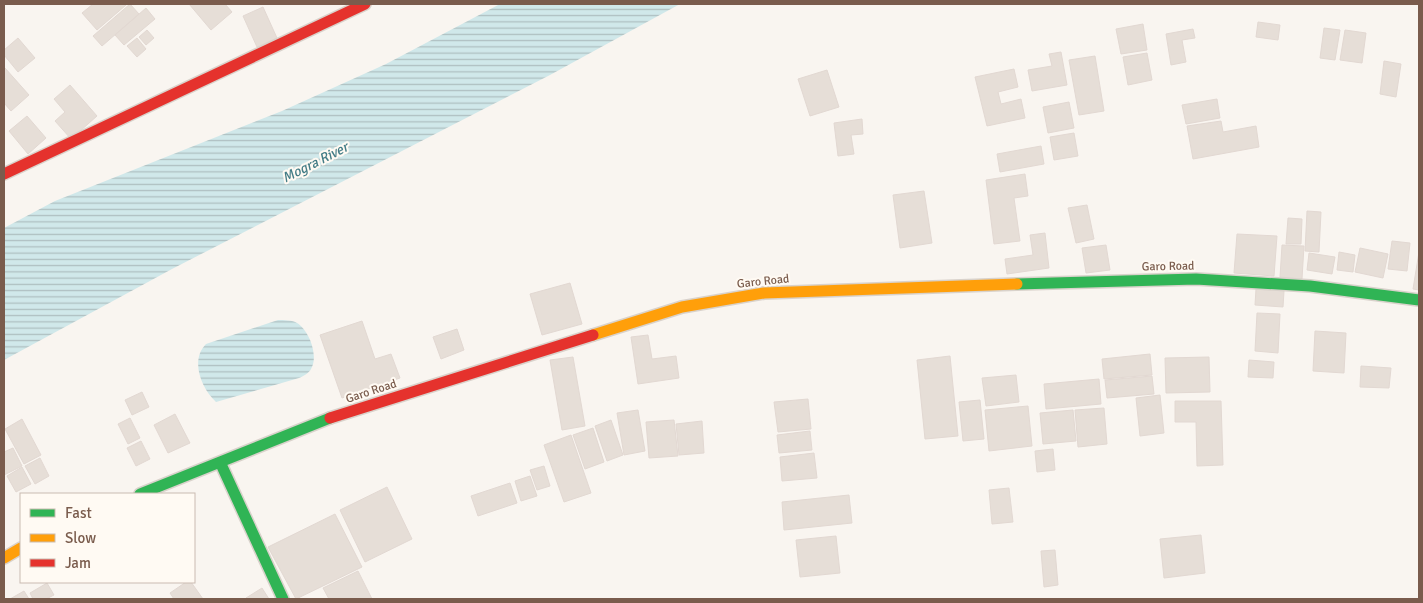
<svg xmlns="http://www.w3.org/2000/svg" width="1423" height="603" font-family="Signika,sans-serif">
<defs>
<pattern id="water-rules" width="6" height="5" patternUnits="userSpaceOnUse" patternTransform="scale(1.25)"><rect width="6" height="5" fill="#d0e8ea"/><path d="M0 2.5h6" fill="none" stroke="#aebfc0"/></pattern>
</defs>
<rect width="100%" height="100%" fill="#f9f5f0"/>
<path fill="url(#water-rules)" d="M500,4H680L550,75L172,269L4,360V228L55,201L282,111L386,64Z
M278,320C283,320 293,320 297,323C309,330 319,356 311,369C309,373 304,376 299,378L216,402C201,388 190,360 206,344Z"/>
<path fill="#e6ded7" stroke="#e2d8d2" d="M93,4H125L126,5L97,30L82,13Z
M130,4L139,14L102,46L93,36Z
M189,4H225L232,12L211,30Z
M263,7L277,38L257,47L243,16Z
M146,8L155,19L124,45L115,35Z
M1258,22L1280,25L1278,40L1256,37Z
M1143,24L1147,50L1121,54L1116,29Z
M1324,28L1340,30L1335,60L1320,58Z
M1193,29L1195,38L1182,40L1186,62L1171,65L1166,34Z
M147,30L154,38L146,45L139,37Z
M1345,30L1366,33L1362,63L1340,60Z
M18,38L35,58L18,72L4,55V50Z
M137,38L146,49L137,57L127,46Z
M1061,52L1067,85L1032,91L1028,70L1052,66L1049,54Z
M1147,53L1152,80L1128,85L1123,57Z
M1095,56L1104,111L1079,115L1069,60Z
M1384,61L1401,64L1396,97L1380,94Z
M5,68L29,95L11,111L4,103V70Z
M1014,69L1018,87L998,92L1001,104L1021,99L1025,118L987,126L975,77Z
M827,70L839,107L810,116L798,79Z
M70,85L97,116L71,139L55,121L65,112L54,99Z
M1217,99L1220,118L1186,124L1182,105Z
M1069,102L1074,128L1048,133L1043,107Z
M27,116L46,138L28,154L9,131Z
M862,119L863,134L851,135L854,154L838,156L834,123Z
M1221,121L1223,132L1256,126L1259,147L1193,159L1187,126Z
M1074,133L1078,156L1054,160L1050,137Z
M1041,146L1044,164L1000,172L997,154Z
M1025,174L1028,196L1014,198L1020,241L994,244L986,180Z
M924,191L932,243L900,248L893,195Z
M1087,205L1094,239L1076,243L1068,208Z
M1307,211L1321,212L1319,252L1305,251Z
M1288,218L1302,219L1301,244H1286Z
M1045,233L1049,268L1007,274L1005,259L1033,255L1030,235Z
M1237,234L1277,236L1274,276L1234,273Z
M1392,241L1410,243L1407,271L1388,269Z
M1106,245L1110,270L1086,273L1082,248Z
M1282,245L1304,246L1302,279L1280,277Z
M1360,248L1388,254L1383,278L1355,272Z
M1339,252L1355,255L1353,272L1337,270Z
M1419,252V290L1413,289Z
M1309,253L1335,257L1332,274L1307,270Z
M570,283L582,324L542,335L530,294Z
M1256,289L1284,291L1283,307L1255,305Z
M1257,313L1280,314L1278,353L1255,351Z
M362,321L375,359L391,354L400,378L342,398L320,335Z
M457,329L464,350L441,359L433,337Z
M1315,331L1346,333L1344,373L1313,371Z
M648,335L652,359L676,356L679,378L638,384L631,337Z
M1150,354L1152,375L1104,379L1102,359Z
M950,356L958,436L925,439L917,360Z
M573,357L585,426L562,430L550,360Z
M1209,357L1210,392L1166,393L1165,358Z
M1249,360L1274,362L1273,378L1248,377Z
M1361,366L1391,368L1389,388L1360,387Z
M1016,375L1019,402L986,406L982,378Z
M1152,376L1154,394L1107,398L1105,380Z
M1099,379L1101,404L1046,409L1044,384Z
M142,392L149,407L132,415L125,400Z
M1160,395L1164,433L1140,436L1136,398Z
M808,399L811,429L778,432L774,402Z
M980,400L984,439L963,441L959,402Z
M1175,401H1221L1223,465L1197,466L1196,422H1175Z
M1028,406L1032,446L989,451L985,410Z
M1104,408L1107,444L1078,447L1075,410Z
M638,410L645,451L624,455L617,413Z
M1073,410L1076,441L1043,444L1040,413Z
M175,414L190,443L168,453L154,425Z
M130,418L140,438L128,444L118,424Z
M22,419L41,455L24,464L5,429Z
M611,420L623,455L607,461L595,426Z
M674,420L678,456L649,458L646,422Z
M702,421L704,453L679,455L676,424Z
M593,428L604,462L585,469L573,435Z
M810,431L812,450L779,453L777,435Z
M571,435L591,493L564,502L544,445Z
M141,441L150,459L136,466L127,448Z
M13,448L22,466L4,475V452Z
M1053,449L1055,470L1037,472L1035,451Z
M814,453L817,478L782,481L780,457Z
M40,458L49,476L35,484L25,466Z
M544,466L550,486L537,490L530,470Z
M22,467L31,484L16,492L7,476Z
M530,476L537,496L521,501L515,481Z
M510,483L517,503L478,516L471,496Z
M387,487L412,539L365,562L340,510Z
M1009,488L1013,522L992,524L989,490Z
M849,495L852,523L784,530L782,502Z
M335,514L362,567L296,599L268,547Z
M1201,535L1205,573L1164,578L1160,539Z
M836,536L840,573L800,577L796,540Z
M1055,550L1058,585L1044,587L1041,551Z
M358,571L372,599H329L323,588Z
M186,582H191L203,599H174L170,593Z
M47,583L54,595L46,599H33L30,593Z
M262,588L269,599H247L246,598Z
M24,591L29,599H10Z"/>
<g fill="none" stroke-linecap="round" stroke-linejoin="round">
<defs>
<path id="fast" d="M1017,284L1196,279L1310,286L1419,300
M220,462L283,599
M140,494L330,418"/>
<path id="slow" d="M593,335L682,307L764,293L1017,284
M4,558L21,548"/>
<path id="jam" d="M4,174L365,4
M330,418L593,335"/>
</defs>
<use href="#fast" stroke="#d9d2cb" stroke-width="14"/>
<use href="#slow" stroke="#d9d2cb" stroke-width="14"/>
<use href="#jam" stroke="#d9d2cb" stroke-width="14"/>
<use href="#fast" stroke="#30b455" stroke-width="11"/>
<use href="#slow" stroke="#ff9f0a" stroke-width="11"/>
<use href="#jam" stroke="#e5322d" stroke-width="11"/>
</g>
<g text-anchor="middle" stroke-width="4" stroke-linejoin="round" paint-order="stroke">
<g font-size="12" fill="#7a5c4d" stroke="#fffaf3">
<text transform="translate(1168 266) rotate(-1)" y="4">Garo Road</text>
<text transform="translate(763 281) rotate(-6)" y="4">Garo Road</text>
<text transform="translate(371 391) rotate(-18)" y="4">Garo Road</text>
</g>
<g font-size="14" font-style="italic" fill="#437c86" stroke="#fffaf3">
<text transform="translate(315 162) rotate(-27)" y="5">Mogra River</text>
</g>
</g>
<rect width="1423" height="603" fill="none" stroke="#7a5c4d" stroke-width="10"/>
<rect x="20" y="493" width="175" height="90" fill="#fffaf3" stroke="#cabbb1"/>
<rect x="30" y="509" width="25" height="8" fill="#30b455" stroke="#cabbb1"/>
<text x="65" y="518" font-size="15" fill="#7a5c4d">Fast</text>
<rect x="30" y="534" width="25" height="8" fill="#ff9f0a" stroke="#cabbb1"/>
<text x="65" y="543" font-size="15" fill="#7a5c4d">Slow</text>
<rect x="30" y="559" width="25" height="8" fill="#e5322d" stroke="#cabbb1"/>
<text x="65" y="568" font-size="15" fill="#7a5c4d">Jam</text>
</svg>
